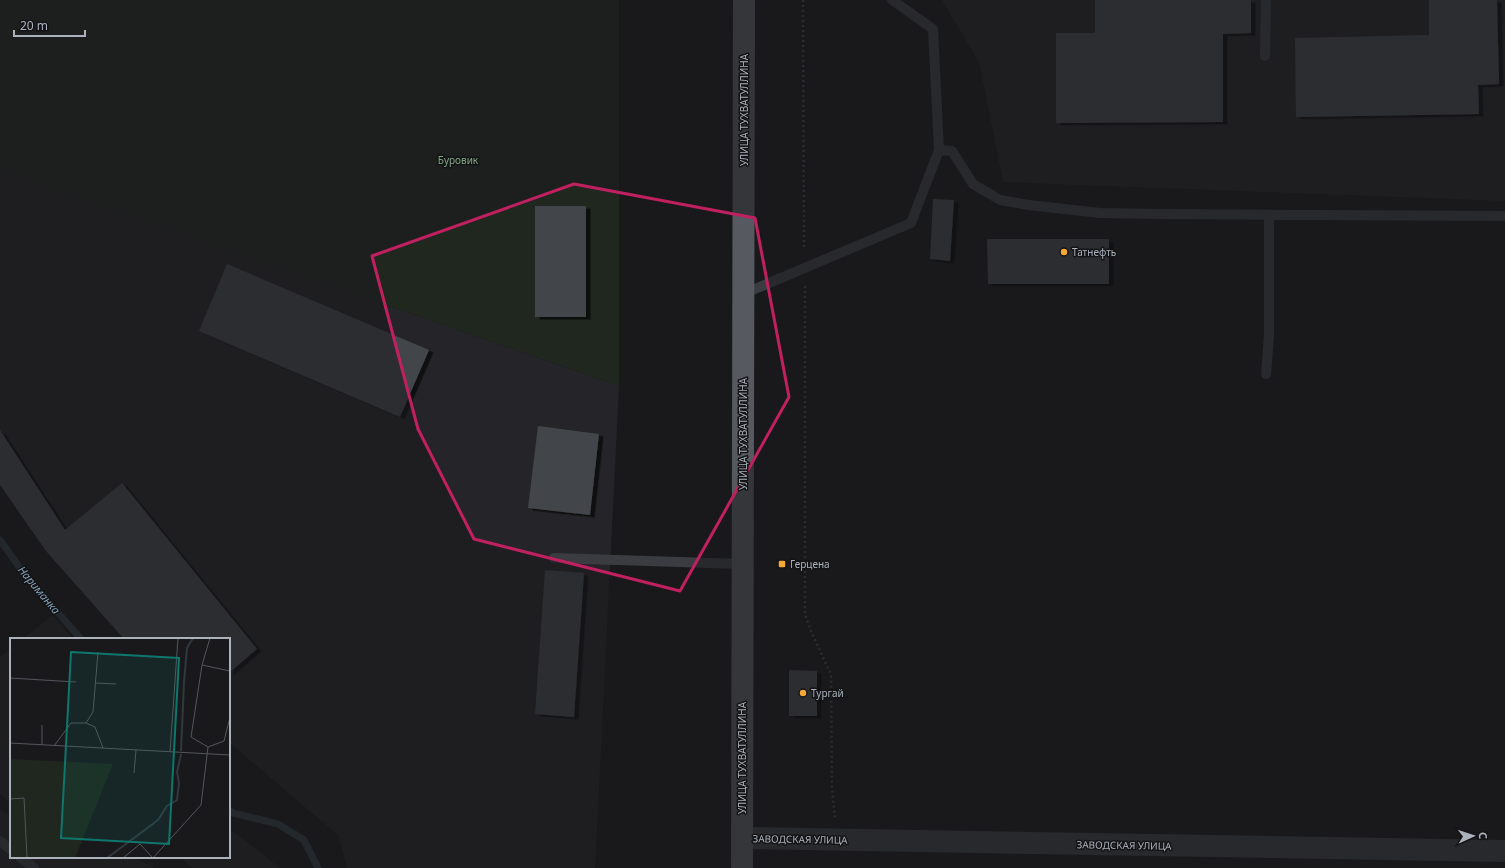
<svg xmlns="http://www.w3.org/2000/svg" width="1505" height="868" font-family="'Noto Sans',sans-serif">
<defs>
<filter id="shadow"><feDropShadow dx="4.5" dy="2.5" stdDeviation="0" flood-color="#0009"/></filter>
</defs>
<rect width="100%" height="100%" fill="#19191c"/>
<path fill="#252529" d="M942,0H1505V201L1003,182L979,62Z
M0,170L619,386L595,868H347L339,836L229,742V639H130L0,476Z
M53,615L73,639H23Z
M11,649V804L0,794V657Z
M0,809L3,812L11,815V857H129L151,865L154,868H0Z
M229,828L280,868H192L181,857H229Z"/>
<path fill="#1f271f" d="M0,0H619V386L0,170Z"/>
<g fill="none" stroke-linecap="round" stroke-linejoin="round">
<path stroke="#2e3a40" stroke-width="7" d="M0,540L25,575L81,639
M229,810L233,813L278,824L304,840L318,868"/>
</g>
<path fill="#434549" filter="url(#shadow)" d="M1095,0H1251V33L1223,34V122L1056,123V33H1095Z
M1429,0H1497L1499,84L1478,85L1479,114L1296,117L1295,38L1429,35Z
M933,199L954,200L950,261L930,259Z
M535,206H586V317H535Z
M987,239H1109V284H988Z
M227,264L429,350L400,417L199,331Z
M538,426L599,434L590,515L528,508Z
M0,430L65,530L122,483L257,649L229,673V639H124L46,551L0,485Z
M545,570L584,573L574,717L535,714Z
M789,670L817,671V716H789Z"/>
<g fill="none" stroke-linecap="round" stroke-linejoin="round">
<path stroke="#404348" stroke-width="2.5" stroke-dasharray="2 3" stroke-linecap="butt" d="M803,0L804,249
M805,286V614L811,631L831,675L832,788L835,818"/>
<path stroke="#3a3c41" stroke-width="10" d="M1265,56L1266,0
M939,150L952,151L973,184L1000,200L1029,205L1100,213L1161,214L1505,216
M743,294L911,223L939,150L933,29L892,0
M1266,374L1269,336V215
M554,558L742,564
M0,841L11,850
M20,857L34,868"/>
<path stroke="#3a3c41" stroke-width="22" d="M742,838L1505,851"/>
<path stroke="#565960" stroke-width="22" d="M742,868L744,0"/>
</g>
<path d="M0 0H1505V868H0ZM574,184L755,218L789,397L680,591L474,539L418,429L372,256Z" fill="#19191c" fill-opacity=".55" fill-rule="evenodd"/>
<path fill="none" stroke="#c12060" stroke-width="3" stroke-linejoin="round" d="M574,184L755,218L789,397L680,591L474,539L418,429L372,256Z"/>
<g fill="#f7a736" stroke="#141417" stroke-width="1.5">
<circle cx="1064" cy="252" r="4"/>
<rect x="778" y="560" width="8" height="8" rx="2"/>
<circle cx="803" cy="693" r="4"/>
</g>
<g text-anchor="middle" stroke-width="3" stroke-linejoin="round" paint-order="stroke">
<g font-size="10" fill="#abb2bc" stroke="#141417">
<text transform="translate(744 110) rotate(-90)" y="4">УЛИЦА ТУХВАТУЛЛИНА</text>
<text transform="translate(743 434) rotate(-90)" y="4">УЛИЦА ТУХВАТУЛЛИНА</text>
<text transform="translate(742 758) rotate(-90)" y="4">УЛИЦА ТУХВАТУЛЛИНА</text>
<text transform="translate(800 839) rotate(1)" y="4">ЗАВОДСКАЯ УЛИЦА</text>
<text transform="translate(1124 845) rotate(1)" y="4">ЗАВОДСКАЯ УЛИЦА</text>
</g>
<g font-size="10" fill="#83a782" stroke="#141417">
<text x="458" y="164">Буровик</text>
</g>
<g font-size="10" fill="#abb2bc" stroke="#141417" text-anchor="start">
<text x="1072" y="256">Татнефть</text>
<text x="790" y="568">Герцена</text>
<text x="811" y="697">Тургай</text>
</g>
<g font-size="11" font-style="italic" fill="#82a2b7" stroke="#141417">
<text transform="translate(39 590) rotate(50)" y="4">Нариманка</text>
</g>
</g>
<g transform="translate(10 638)">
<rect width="220" height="220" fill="#19191c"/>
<path d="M0,121L103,126L65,220H0Z" fill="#1f271f"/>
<path fill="none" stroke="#2e3a40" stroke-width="2" d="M171,113L174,44L177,10L183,0M97,220L148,182L157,168L167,162L169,145L167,134L171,116"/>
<path fill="none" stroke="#53565c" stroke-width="1" d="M192,27L220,33M0,40L66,44M86,45L106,46M76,85L83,74L88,14M0,105L220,117M32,107V87M44,108L61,85H76L85,89L93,110M198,109L181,99L192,27L200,0M160,114L168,0M124,135L126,112M0,161L14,160L17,220M113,220L130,206L143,220M143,220L191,167L198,109L214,103L220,79"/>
<path fill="#0f766e" fill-opacity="0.15" stroke="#0f766e" stroke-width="2" d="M61,14L169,20L159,206L51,200Z"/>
<rect width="220" height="220" fill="none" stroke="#abb2bc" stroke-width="2"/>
</g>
<g transform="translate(1473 836) rotate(87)" stroke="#141417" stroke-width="3" paint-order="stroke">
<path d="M0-3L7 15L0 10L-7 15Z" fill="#abb2bc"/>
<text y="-6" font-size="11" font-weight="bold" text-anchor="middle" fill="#abb2bc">С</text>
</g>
<path d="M14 30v6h71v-6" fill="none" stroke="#abb2bc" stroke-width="2"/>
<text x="20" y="30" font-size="12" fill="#abb2bc" stroke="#141417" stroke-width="3" paint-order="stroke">20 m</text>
</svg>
